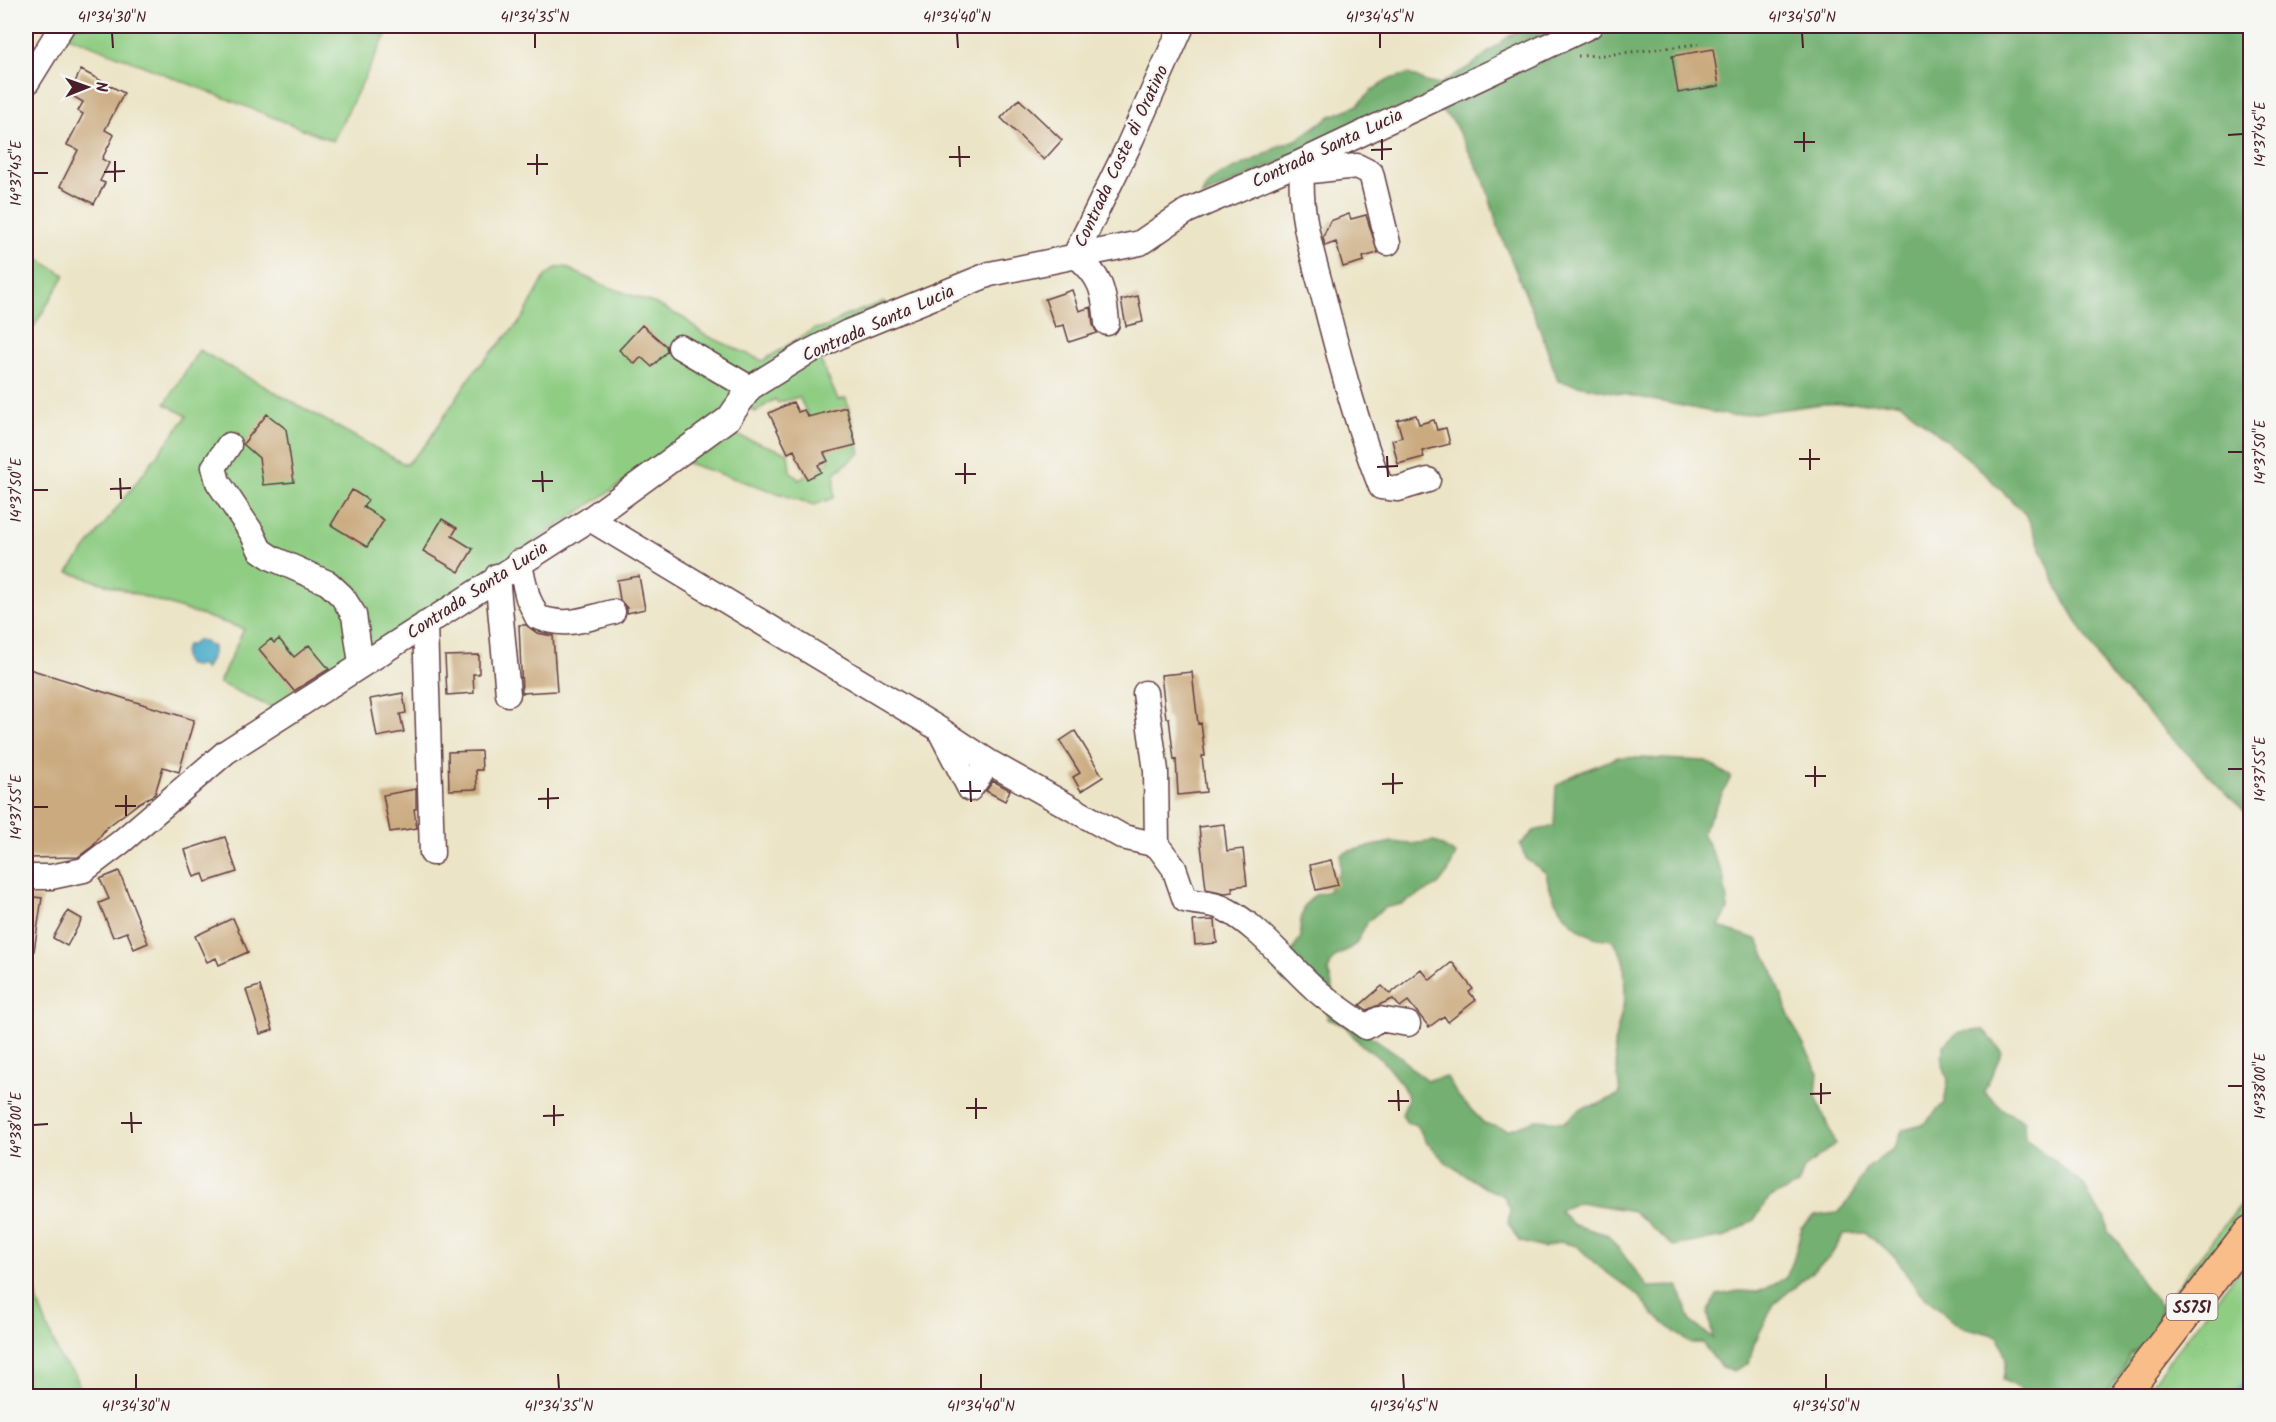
<svg xmlns="http://www.w3.org/2000/svg" width="2276" height="1422" font-family="Kalam,sans-serif">
<rect width="100%" height="100%" fill="#f6f6f2"/>
<filter id="ink" filterUnits="userSpaceOnUse"><feTurbulence type="fractalNoise" baseFrequency=".0167" numOctaves="2"/><feDisplacementMap in="SourceGraphic" scale="12" xChannelSelector="R" yChannelSelector="G"/><feConvolveMatrix kernelMatrix="1 2 1 2 8 2 1 2 1" color-interpolation-filters="sRGB"/></filter>
<filter id="wash" filterUnits="userSpaceOnUse"><feTurbulence type="fractalNoise" baseFrequency=".008" numOctaves="4" result="noise"/><feDisplacementMap in="SourceGraphic" scale="24" xChannelSelector="R" yChannelSelector="G"/><feGaussianBlur stdDeviation="1.35" result="paint"/><feColorMatrix in="noise" values="0 0 0 0 0 0 0 0 0 0 0 0 0 0 0 0 0 1.4 0 .05"/><feComposite in="paint" operator="in"/></filter>
<g filter="url(#wash)">
<rect width="100%" height="100%" fill="#ece4c6"/>
<path fill="#8fcd83" stroke="#6c7657" stroke-width="1.5" d="M74,26H357L386,35L333,141L68,36Z
M26,252L65,275L26,340Z
M565,267L598,283L656,304L685,319L703,334L763,361L814,329L828,327L843,317L883,302L890,306L538,539L286,700L275,709L219,683L244,629L68,572L187,416L165,404L199,350L406,465L427,443L472,374L522,319L545,277L556,268Z
M819,357L838,400L846,398L860,453L835,473L834,498L814,505L684,462L722,434L730,433L788,453L790,471L799,480L830,461L799,397L778,403L775,399L755,412L748,404L767,385Z
M2250,1193V1216L2126,1377L2146,1391L2250,1256V1396H2103L2122,1372L2129,1354C2151,1343 2159,1331 2161,1306Z
M26,1261L32,1274L38,1303L49,1331L61,1360L75,1374L83,1396H26Z"/>
<path fill="#73b071" stroke="#5e684e" stroke-width="1.5" d="M1529,26H2250V817L2107,672L2059,591L2027,516L1977,466L1899,402L1822,404L1732,416L1558,381L1540,329L1500,233L1484,180L1452,120L1442,112L1419,100L1201,197L1206,186L1216,177L1262,156L1279,146L1296,140L1329,117L1358,105L1372,90L1390,79L1409,74L1426,82L1439,85L1472,65L1508,37Z
M1618,757L1706,761L1731,777L1702,833L1723,874L1728,909L1719,927L1757,939L1774,974L1791,1021L1818,1072L1816,1096L1835,1144L1804,1169L1798,1185L1769,1198L1754,1220L1726,1237L1673,1246L1633,1211L1579,1202L1559,1210L1574,1225L1608,1235L1648,1287L1678,1286L1691,1322L1713,1338L1708,1312L1717,1295L1739,1291L1758,1292L1786,1278L1793,1261L1802,1227L1814,1216L1837,1213L1850,1199L1865,1170L1894,1148L1903,1129L1924,1124L1944,1103L1948,1081L1942,1062L1943,1045L1959,1032L1984,1030L2002,1052L1984,1092L2005,1111L2024,1121L2025,1138L2084,1185L2095,1207L2106,1218L2108,1232L2119,1243L2142,1283L2161,1306C2159,1331 2151,1343 2129,1354L2122,1372L2103,1396H2030L2025,1391L2003,1380L2006,1358L1998,1336L1959,1326L1917,1290L1896,1258L1865,1233L1844,1234L1830,1257L1774,1304L1754,1344L1749,1363L1734,1371L1722,1368L1702,1343H1691L1676,1333L1654,1315L1639,1296L1598,1266L1577,1246L1560,1242L1543,1248L1519,1241L1508,1223L1510,1209L1504,1196L1484,1187L1448,1164L1426,1142L1417,1125L1407,1123L1402,1115L1408,1098L1402,1085L1381,1059L1361,1045L1345,1026L1328,1019L1326,1004L1296,983H1285L1278,974L1301,937L1300,924L1305,905L1315,895L1329,891L1331,882L1339,874L1341,855L1349,851L1392,842L1411,844L1434,841L1456,854L1448,872L1438,885L1402,904L1384,908L1367,922L1356,944L1333,959L1328,971L1336,1000L1362,1030L1400,1056L1412,1069L1427,1080L1447,1077L1457,1095L1484,1123L1508,1130L1536,1120L1565,1122L1581,1108L1597,1105L1620,1094L1614,1044L1625,998L1624,959L1613,940C1605,939 1595,939 1589,935C1565,922 1550,898 1546,873L1527,860L1520,845L1534,831L1554,826L1556,786L1571,776Z"/>
<path fill="#49acc9" stroke="#4a667a" stroke-width="1.5" d="M196,641H203L213,647V654L205,670L200,664L196,666L188,665C182,658 183,652 187,645H192Z"/>
<g fill="none" stroke-linecap="round" stroke-linejoin="round">
<path stroke="#49acc9" stroke-width="5" d="M2233,1396L2250,1376"/>
</g>
<g id="blocks">
<path fill="#cbaa7f" d="M1713,49L1719,86L1678,93L1672,56Z
M81,70L124,93L105,130L114,135L102,159L109,163L100,181L105,183L94,204L60,186L78,150L67,145L83,114L78,111L83,102L69,94Z
M1019,99L1062,140L1044,160L1001,118Z
M1349,214L1351,219L1366,215L1378,253L1363,257L1364,261L1343,267L1336,242L1325,246L1323,237L1330,221Z
M1072,290L1079,311L1091,307L1093,325L1097,333L1069,342L1064,325L1055,327L1045,299Z
M1138,296L1143,322L1126,326L1121,300Z
M642,325L666,346L667,351L652,367L641,357L635,364L619,350Z
M793,402L798,412L804,410L808,417L846,407L856,445L824,453L828,461L818,465L821,472L807,479L794,450L788,453L769,413Z
M267,414L286,429L294,482L263,485L259,458L243,444Z
M1416,415L1419,424L1434,420L1437,430L1446,428L1450,444L1422,451L1424,457L1398,464L1392,440L1402,437L1397,420Z
M352,490L368,500L363,507L384,520L367,547L331,525Z
M442,519L457,528L452,536L473,549L459,572L423,551Z
M639,576L645,609L627,613V608L620,600L617,580Z
M519,625H526L537,633L553,636L557,691L522,693Z
M271,639L274,643L279,639L294,657L309,645L329,669L294,691L259,649Z
M479,655V674H473L474,693L447,695L445,656Z
M26,668L194,720L179,772L163,767L155,794L139,803L106,828L93,846L78,857L26,858Z
M1192,672L1198,724L1201,723L1205,756H1202L1206,792L1178,795L1176,759L1174,760L1169,718H1166L1161,675Z
M403,693L406,713L400,714L404,732L377,737L370,699Z
M1075,731L1103,777L1081,791L1073,777L1080,773L1060,741Z
M481,751L482,770H476L477,789L449,790L448,752Z
M993,781L1010,790L1005,801L986,791Z
M416,789V809H414L417,828L390,832L383,795Z
M1224,824L1227,851L1243,849L1247,885L1232,887L1233,892L1225,893L1206,889L1199,827Z
M225,837L237,872L206,882L203,874L194,877L185,850Z
M1331,860L1338,885L1316,890L1310,865Z
M119,871L148,943L134,949L127,932L113,937L99,903L109,899L100,879Z
M26,896L42,898L34,951H26Z
M68,911L82,919L67,946L53,938Z
M233,918L248,952L219,965L216,958L207,962L195,936Z
M1215,920L1217,943L1195,945L1193,921Z
M1452,962L1473,989L1469,992L1476,1000L1448,1022L1444,1016L1429,1027L1408,1001L1400,1007L1393,999L1367,1010L1360,1005L1382,986L1390,994L1421,969L1430,980Z
M260,986L273,1030L260,1034L246,990Z"/>
</g>
</g>
<g filter="url(#ink)">
<use href="#blocks" fill-opacity="0" stroke="#623d42" stroke-width="1.5"/>
<g fill="none" stroke-linecap="round" stroke-linejoin="round">
<defs>
<path id="minor" d="M26,84L62,26
M1297,164L1302,172C1299,217 1314,259 1325,302C1341,364 1357,427 1381,487L1398,489L1428,480
M1302,172L1357,166L1371,173L1388,243
M1107,323C1104,290 1101,276 1075,255L1127,149L1182,26
M680,347L750,388
M229,445L214,467L218,482L252,533L260,550L272,558L328,583L342,596L354,615L361,664
M590,519L939,729L989,762L1123,837L1157,845L1174,868L1185,900C1198,904 1212,902 1225,909C1258,926 1284,960 1311,985C1327,1001 1348,1014 1366,1027L1379,1019L1408,1024
M519,562L528,598L537,617C568,628 584,619 613,612
M497,576L508,694
M425,624L432,853
M1145,693L1156,771L1157,845
M940,731L970,789L989,762
M26,877H51L84,870L121,842L226,752L590,519L729,418L750,388L803,355L848,332L990,274L1140,243L1187,211L1297,164L1590,26"/>
<path id="major" d="M2123,1396L2250,1231"/>
</defs>
<use href="#minor" stroke="#623d42" stroke-width="27"/>
<use href="#major" stroke="#623d42" stroke-width="33"/>
<path stroke="#623d42" stroke-width="3" stroke-dasharray="1.5 4.5" stroke-linecap="butt" d="M1578,56L1605,55L1698,44"/>
<use href="#minor" stroke="#fff" stroke-width="24"/>
<use href="#major" stroke="#f8bd89" stroke-width="30"/>
</g>
</g>
<path fill="none" stroke="#4a1f2b" stroke-width="2" d="M112,33L113,48M535,33V48M957,33L958,48M1380,33V48M1802,33L1803,48M1804,132V152M2228,135L2243,134M1382,139V160M1794,142H1815M959,146L960,167M1371,150L1392,149M537,154V175M949,157H970M115,161V182M527,164H548M104,172L125,171M33,173H48M1810,449V470M2228,452H2243M1387,456L1388,477M1799,459H1820M965,463V484M1377,467L1398,466M542,471L543,492M955,474H976M120,478L121,499M532,481H553M110,489L131,488M33,490H48M1815,766V787M2228,769H2243M1393,773V794M1805,776H1826M970,781L971,802M1382,784L1403,783M548,788V809M960,791H981M126,795V816M538,799L559,798M115,806H136M33,807H48M1821,1083V1104M2228,1086H2243M1398,1090L1399,1111M1810,1094L1831,1093M976,1098V1119M1388,1101H1409M554,1105V1126M966,1108H987M131,1112L132,1133M543,1116L564,1115M121,1123H142M33,1125L48,1124M136,1374V1389M558,1374L559,1389M981,1374V1389M1403,1374L1404,1389M1826,1374V1389"/>
<g text-anchor="middle" stroke-width="4.5" stroke-linejoin="round" paint-order="stroke">
<rect fill="#f6f6f2" stroke="#7e6067" stroke-width="1.5" x="2166.5" y="1294" width="51" height="26" rx="4.5"/>
<g font-size="16" font-weight="bold" fill="#4a1f2b">
<text x="2192" y="1313">SS751</text>
</g>
<g font-size="18" fill="#4a1f2b" stroke="#f6f6f2">
<text transform="translate(1327 148) rotate(-25)" y="6">Contrada Santa Lucia</text>
<text transform="translate(1121 156) rotate(-65)" y="6">Contrada Coste di Oratino</text>
<text transform="translate(878 323) rotate(-24)" y="6">Contrada Santa Lucia</text>
<text transform="translate(477 590) rotate(-33)" y="6">Contrada Santa Lucia</text>
</g>
</g>
<rect width="2276" height="1422" fill="none" stroke="#f6f6f2" stroke-width="66"/>
<g transform="translate(87 87) rotate(89)" stroke="#f6f6f2" stroke-width="4.5" paint-order="stroke">
<path d="M0-4.5L10 22L0 15L-10 22Z" fill="#4a1f2b"/>
<text y="-9" font-size="16" font-weight="bold" text-anchor="middle" fill="#4a1f2b">N</text>
</g>
<rect x="33" y="33" width="2210" height="1356" fill="none" stroke="#4a1f2b" stroke-width="2"/>
<g font-size="15" text-anchor="middle" fill="#4a1f2b">
<text x="112" y="22">41°34'30"N</text>
<text x="535" y="22">41°34'35"N</text>
<text x="957" y="22">41°34'40"N</text>
<text x="1380" y="22">41°34'45"N</text>
<text x="1802" y="22">41°34'50"N</text>
<text transform="translate(2260 134) rotate(-90)" y="5">14°37'45"E</text>
<text transform="translate(16 173) rotate(-90)" y="5">14°37'45"E</text>
<text transform="translate(2260 452) rotate(-90)" y="5">14°37'50"E</text>
<text transform="translate(16 490) rotate(-90)" y="5">14°37'50"E</text>
<text transform="translate(2260 769) rotate(-90)" y="5">14°37'55"E</text>
<text transform="translate(16 807) rotate(-90)" y="5">14°37'55"E</text>
<text transform="translate(2260 1086) rotate(-90)" y="5">14°38'00"E</text>
<text transform="translate(16 1125) rotate(-90)" y="5">14°38'00"E</text>
<text x="136" y="1411">41°34'30"N</text>
<text x="559" y="1411">41°34'35"N</text>
<text x="981" y="1411">41°34'40"N</text>
<text x="1404" y="1411">41°34'45"N</text>
<text x="1826" y="1411">41°34'50"N</text>
</g>
</svg>
